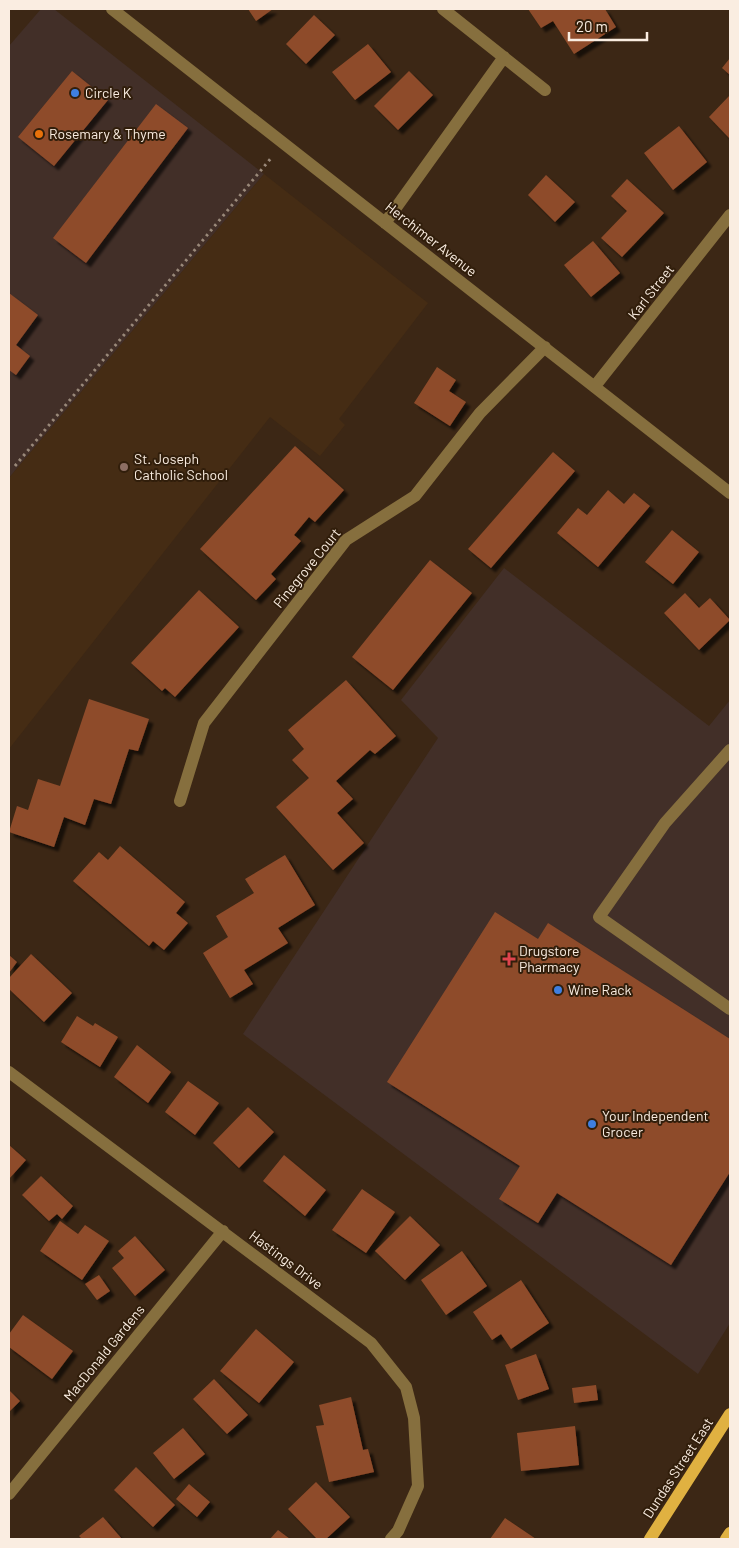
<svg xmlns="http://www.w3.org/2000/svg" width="739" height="1548" font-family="Barlow,sans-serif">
<defs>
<filter id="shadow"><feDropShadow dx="4.5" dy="4.5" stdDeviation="1" flood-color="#0009"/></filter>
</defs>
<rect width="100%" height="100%" fill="#3c2715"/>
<path fill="#422f28" d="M41,9H54L264,174L9,478V46Z
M504,568L709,726L730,700V1323L698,1374L243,1034L438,738L401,700Z"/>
<path fill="#452c14" d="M264,174L428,303L339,419L345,425L320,456L270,417L9,749V478Z"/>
<path fill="#8e4b2a" filter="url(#shadow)" d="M248,9H273L256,21Z
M528,9H605L616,27L574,54L553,21L541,28Z
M314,15L335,35L306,64L286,44Z
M368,44L391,72L355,100L332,72Z
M730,58V75L722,68Z
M72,71L108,100L54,166L18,137Z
M409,71L433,95L398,130L374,106Z
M730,95V139L709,117Z
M156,104L188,128L86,263L53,238Z
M679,126L707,162L673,190L644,153Z
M546,175L575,202L555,222L528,195Z
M627,179L664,213L622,257L601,238L627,211L611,196Z
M593,241L620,273L591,297L564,265Z
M9,293L38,315L16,345L30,356L16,375L9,370Z
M437,367L456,380L449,391L466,402L450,426L414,403Z
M295,446L344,490L315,522L309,517L294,535L301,541L271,574L276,579L256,600L200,549Z
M553,452L575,471L491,568L468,549Z
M608,490L624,504L634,493L650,506L598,567L557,533L578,508L587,515Z
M672,530L699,552L673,584L645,562Z
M430,560L472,593L393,690L352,657Z
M199,590L239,627L175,697L165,688L162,691L131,663Z
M685,593L699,608L710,598L730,620L699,650L664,613Z
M346,680L396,736L375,754L370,750L336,781L353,799L337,813L364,843L333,870L276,807L309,778L292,760L304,749L288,730Z
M89,699L149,719L138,751L129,749L111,804L94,799L85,825L64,817L54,847L9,832L17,806L28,810L38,779L60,786Z
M120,846L185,902L176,913L188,923L164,950L153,941L149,946L73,881L99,852L108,860Z
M285,855L315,905L278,928L288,943L244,970L253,984L230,998L203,953L228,937L216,916L254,893L245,879Z
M495,912L538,939L548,923L730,1039V1172L671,1265L557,1193L538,1223L499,1199L520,1166L387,1082Z
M31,954L72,993L44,1022L9,989V978Z
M9,955L17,962L9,973Z
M77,1016L93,1026L95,1023L118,1037L100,1067L61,1042Z
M137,1045L171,1072L148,1103L114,1077Z
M188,1081L219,1103L195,1135L165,1112Z
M248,1107L274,1132L239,1168L213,1143Z
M9,1145L26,1160L9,1179Z
M284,1155L326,1190L305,1216L263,1181Z
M41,1176L73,1206L62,1219L57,1214L49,1221L22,1195Z
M362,1189L395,1212L366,1253L332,1230Z
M410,1216L440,1245L405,1280L375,1251Z
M60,1221L78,1234L85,1225L109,1241L82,1280L40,1251Z
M135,1236L165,1270L135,1296L112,1268L124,1258L118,1251Z
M462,1251L487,1286L446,1315L421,1280Z
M99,1275L110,1291L97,1300L85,1284Z
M521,1280L549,1323L511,1349L501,1334L492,1340L473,1312Z
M23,1315L73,1351L52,1379L9,1347V1334Z
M256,1329L294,1362L259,1403L220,1371Z
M536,1354L549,1389L518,1400L505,1365Z
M214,1379L248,1415L227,1434L193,1399Z
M596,1385L598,1400L574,1403L572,1388Z
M9,1390L20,1401L9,1412Z
M351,1397L363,1450L368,1449L374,1472L329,1482L316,1426L324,1425L319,1405Z
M575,1426L579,1465L521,1471L517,1433Z
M183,1428L205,1454L174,1479L153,1453Z
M136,1467L175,1505L153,1527L114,1490Z
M316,1482L350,1517L326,1539H317L288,1509Z
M189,1484L210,1502L197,1517L176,1499Z
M103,1517L122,1539H82L79,1536Z
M505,1518L536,1539H490Z
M278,1530L290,1539H270Z"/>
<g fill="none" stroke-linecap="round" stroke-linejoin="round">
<path stroke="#9a897a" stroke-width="3" stroke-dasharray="2.5 4" stroke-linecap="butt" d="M15,466L272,157"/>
<path stroke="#866f3e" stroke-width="12" d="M112,9L730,493
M443,9L545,90
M385,223L504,57
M595,386L730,215
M730,750L665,823L599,917L730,1009
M180,801L204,723L346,540L415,496L480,413L545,347
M9,1072L371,1343L406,1387L414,1418L418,1486L398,1531L391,1539
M9,1494L223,1231"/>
<path stroke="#e0b141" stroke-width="12" d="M650,1539L730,1414
M726,1539L730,1533"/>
</g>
<g fill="#3f7fe0" stroke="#311e0b" stroke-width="2">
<circle cx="75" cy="93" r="5"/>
<circle cx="558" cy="990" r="5"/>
<circle cx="592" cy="1124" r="5"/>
</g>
<circle fill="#e8710a" stroke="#311e0b" stroke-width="2" cx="39" cy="134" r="5"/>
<circle fill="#8d6e63" stroke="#311e0b" stroke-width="2" cx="124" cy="467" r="5"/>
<path fill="#e0444e" stroke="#311e0b" stroke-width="2" d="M506.5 951.5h5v5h5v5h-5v5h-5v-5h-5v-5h5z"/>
<g text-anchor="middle" stroke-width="4" stroke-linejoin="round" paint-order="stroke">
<g font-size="14" fill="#faede1" stroke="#311e0b" text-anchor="start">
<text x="85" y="98">Circle K</text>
<text x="49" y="139">Rosemary &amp; Thyme</text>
<text x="134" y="464">St. Joseph<tspan x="134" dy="16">Catholic School</tspan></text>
<text x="519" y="956">Drugstore<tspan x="519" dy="16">Pharmacy</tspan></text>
<text x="568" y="995">Wine Rack</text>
<text x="602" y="1121">Your Independent<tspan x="602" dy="16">Grocer</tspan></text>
</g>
<g font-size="14" fill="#faede1" stroke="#311e0b">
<text transform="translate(431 239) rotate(38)" y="5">Herchimer Avenue</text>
<text transform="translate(651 292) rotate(-52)" y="5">Karl Street</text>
<text transform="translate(307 568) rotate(-51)" y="5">Pinegrove Court</text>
<text transform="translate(286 1260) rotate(37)" y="5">Hastings Drive</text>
<text transform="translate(104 1353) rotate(-51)" y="5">MacDonald Gardens</text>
<text transform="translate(678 1468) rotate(-57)" y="5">Dundas Street East</text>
</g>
</g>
<rect width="739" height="1548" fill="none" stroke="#faede1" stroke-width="20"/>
<path d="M569 32v8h78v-8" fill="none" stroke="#faede1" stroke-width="2.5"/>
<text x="576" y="32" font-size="15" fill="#faede1" stroke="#311e0b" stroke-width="4" paint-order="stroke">20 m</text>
</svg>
